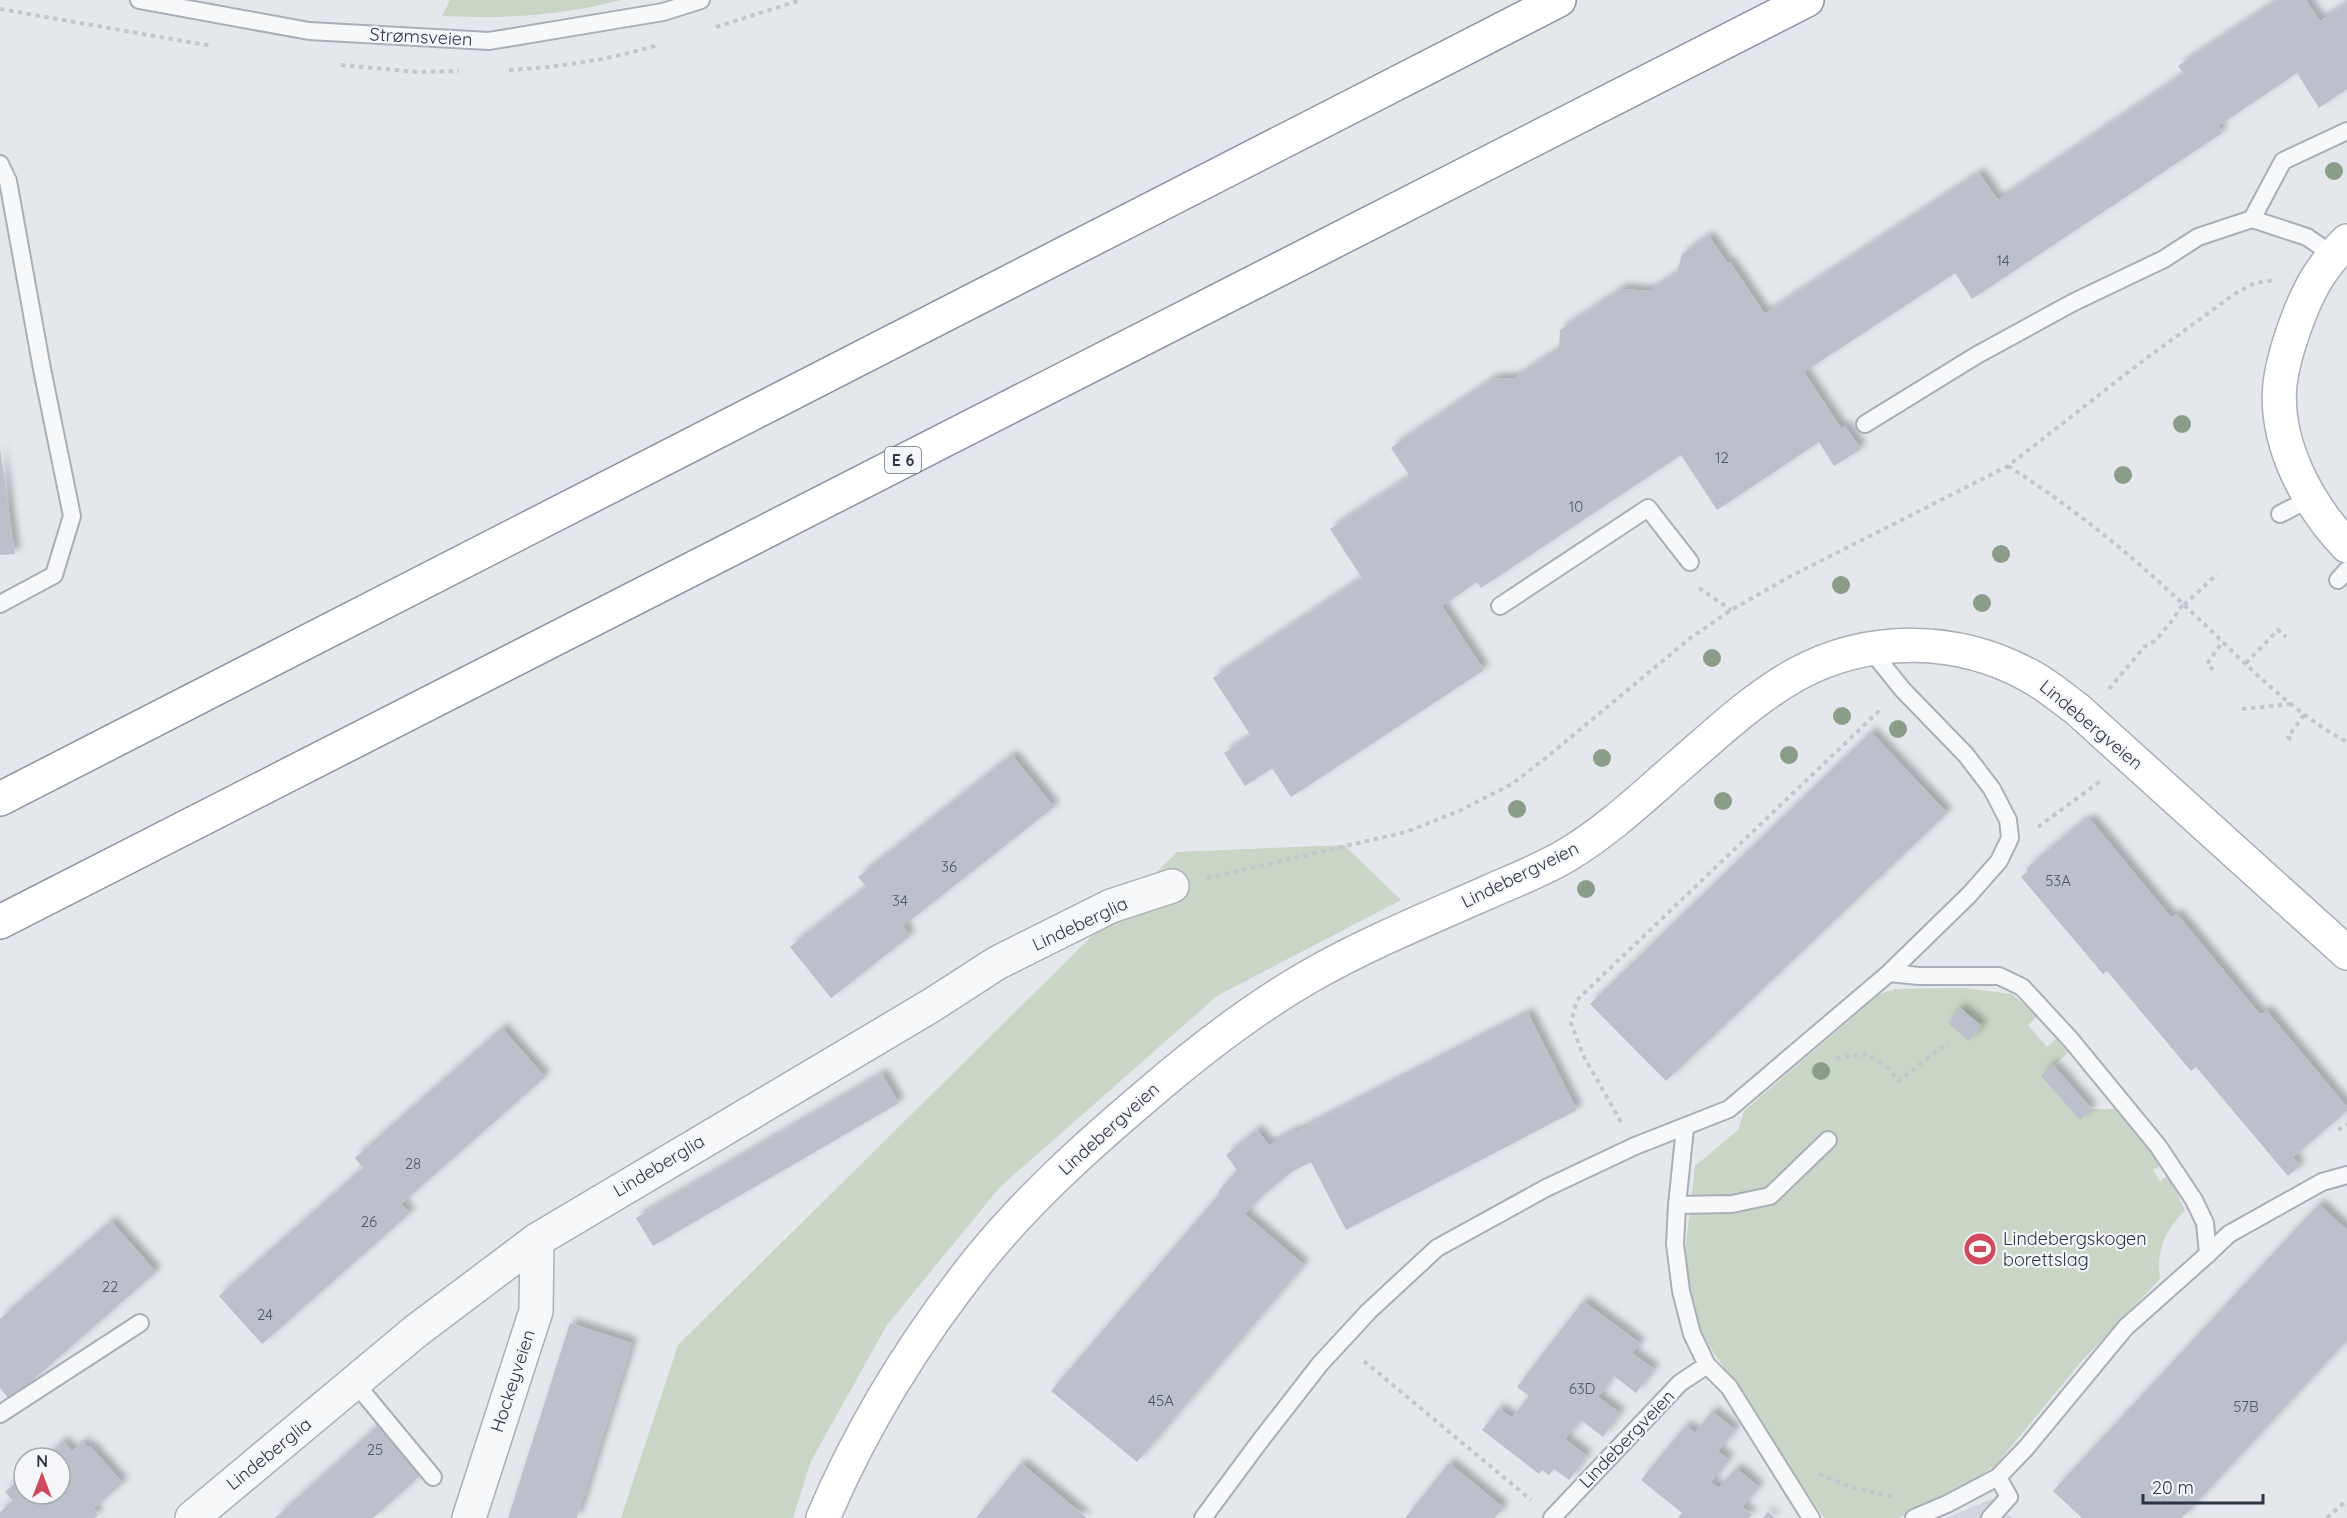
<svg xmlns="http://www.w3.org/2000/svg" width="2347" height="1518" font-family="Quicksand,sans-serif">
<defs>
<filter id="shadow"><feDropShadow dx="5.5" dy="-5.5" stdDeviation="3" flood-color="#0004"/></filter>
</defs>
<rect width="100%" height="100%" fill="#e4e7ec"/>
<path fill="#d2d6de" d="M1991,1499L2012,1518H1946Z"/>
<path fill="#c9d6c5" d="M450,0H621C561,16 504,19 442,16Z
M1344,845L1401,900L1217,996L1000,1187L887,1325L811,1461L793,1518H621L678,1345L1177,852Z
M1964,988L2012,994L2037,1016L2028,1025L2047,1047L2057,1038L2068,1053L2042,1075L2080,1119L2092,1109H2115L2162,1165L2153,1170L2160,1181L2168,1175L2185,1210C2166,1230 2156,1250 2160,1279L2080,1363L1995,1466L1961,1487L1899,1518H1824L1702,1335L1688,1283L1686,1243L1695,1166L1738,1130L1744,1111L1880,994L1896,989Z"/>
<path fill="#bbc0ca" filter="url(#shadow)" d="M2278,0H2306L2320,21L2347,3V89L2319,108L2297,73L2218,126L2222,133L1972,299L1955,273L1804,372L1841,428L1845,426L1861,449L1834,466L1819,442L1717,510L1681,455L1481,588L1477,582L1442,606L1484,670L1291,797L1272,768L1245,786L1224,753L1251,736L1213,678L1362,578L1330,529L1408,478L1406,476L1409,475L1391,448L1493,379L1515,378L1559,349L1560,330L1622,289L1650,291L1677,273L1682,254L1709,236L1728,264L1730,262L1765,314L1979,173L1998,200L2184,74L2178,66Z
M0,448L15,554L0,555Z
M1871,732L1947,813L1666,1081L1590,1004Z
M1012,755L1054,807L903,926L910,936L831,998L790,947L866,887L858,877Z
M2090,819L2170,916L2172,917L2177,914L2259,1013L2262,1014L2266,1010L2347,1107V1111L2293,1157L2300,1166L2288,1176L2196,1067L2191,1071L2107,971L2103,974L2021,877L2028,871L2027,868L2083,821L2085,823Z
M1960,1008L1982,1026L1969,1041L1948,1023Z
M1528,1013L1577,1110L1346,1230L1311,1162L1291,1172L1260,1198L1245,1214L1304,1265L1137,1462L1051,1391L1220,1193L1218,1192L1237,1170L1226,1155L1257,1130L1269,1145L1295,1130L1296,1132Z
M502,1028L545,1077L401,1204L410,1213L262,1344L219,1296L363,1168L355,1158Z
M2052,1064L2092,1109L2080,1120L2041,1076Z
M882,1074L899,1103L653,1246L636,1218Z
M2319,1204L2347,1230V1340L2182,1518H2082L2053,1491Z
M111,1221L156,1272L10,1400L0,1388V1319Z
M1583,1301L1640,1343L1632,1353L1654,1369L1636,1393L1614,1376L1598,1397L1620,1413L1603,1437L1581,1420L1565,1439L1587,1456L1569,1480L1554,1469L1549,1475L1542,1470L1539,1474L1482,1430L1499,1408L1512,1418L1529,1396L1517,1387Z
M570,1323L632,1343L577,1518H508Z
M1712,1411L1735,1430L1718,1451L1729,1460L1711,1482L1719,1488L1736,1468L1759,1487L1742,1507L1752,1515L1749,1518H1678L1682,1513L1641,1480L1686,1425L1695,1433Z
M378,1426L421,1475L373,1518H275Z
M63,1441L72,1451L83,1442L88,1448L90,1446L123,1483L93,1509L98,1515L95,1518H0V1512L13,1501L5,1492L24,1475V1494H60V1458H44Z
M1021,1463L1087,1518H976Z
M1449,1463L1503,1507L1495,1518H1405Z
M1768,1512L1775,1518H1763Z"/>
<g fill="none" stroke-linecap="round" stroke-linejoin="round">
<defs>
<path id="lane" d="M139,0L309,31L489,41L663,12L701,0
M0,164L8,181L42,369L72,516L54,575L0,604
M2252,219L2283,161L2347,131
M1865,424L1977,355L2074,302L2164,259L2198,237L2252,219L2307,237L2333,255
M2280,514L2311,498
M2338,580L2347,570
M1500,606L1648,508L1690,562
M1889,973L1919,976H1999L2022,987L2071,1040L2158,1146L2194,1200L2205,1223L2208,1254L2126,1327L2026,1448L1998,1477L1947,1504L1914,1518
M1685,1128L1677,1205L1675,1244L1681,1291L1692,1334L1707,1365L1729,1387L1811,1518
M1677,1205L1732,1204L1770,1196L1828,1140
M2208,1254L2229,1234L2322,1182L2347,1175
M356,1384L433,1477
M0,1414L140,1323
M1203,1518L1260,1441L1320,1364L1369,1311L1437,1248L1546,1188L1635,1146L1729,1109L1889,973L1969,895L1999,861L2010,838L2008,820L1992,789L1966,755L1903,690L1869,648
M1552,1518L1680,1383L1707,1365
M1990,1518L2009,1497L1998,1477"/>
<path id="street" d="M192,1518L416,1331L537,1240L932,1005L997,963L1111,906L1172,886
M469,1518L536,1311L537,1240"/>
<path id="secondary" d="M2347,241C2324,264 2312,283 2300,313C2291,336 2283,360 2280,384C2274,443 2308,505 2347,546
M823,1518C862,1426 916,1339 978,1261C1027,1200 1087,1146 1146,1096C1197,1052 1251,1010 1310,976C1366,944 1427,919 1486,893C1513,881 1542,870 1567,855C1610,829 1644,796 1681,764C1717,733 1755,697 1797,674C1870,635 1958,636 2030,676C2047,685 2062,698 2077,709L2347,953"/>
<path id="highway" d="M0,799L1559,0
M0,922L1807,0"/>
</defs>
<use href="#lane" stroke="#a9aeb7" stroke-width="20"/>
<use href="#street" stroke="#a9aeb7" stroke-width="36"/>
<use href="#secondary" stroke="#a9aeb7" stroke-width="36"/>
<use href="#highway" stroke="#8b94a3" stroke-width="36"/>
<path stroke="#c2c5cb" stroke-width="4" stroke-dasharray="4.5 4.5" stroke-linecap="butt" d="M0,9L212,46
M716,27L801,0
M341,65L417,72L459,71
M509,70C560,67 608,60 658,45
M2008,466C2071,506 2129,553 2183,604C2235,652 2284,708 2347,742
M1699,588L1731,610
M2184,605L2217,574
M2246,663L2278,630L2286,637
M2213,670L2207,664L2223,641
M2109,689L2145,646L2155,641L2171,622L2183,604
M2242,709L2291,704
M2291,740L2288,737L2304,715
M2038,827L2102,780
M1207,878L1406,832L1459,811L1512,784L1547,757L1689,639L1731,610L1791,576L2008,466L2140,363L2233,295L2255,283L2275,280
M1836,1058L1868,1054L1888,1068L1899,1081L1948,1042
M1621,1122L1583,1055L1571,1023L1577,1000L1881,709
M2338,1130L2347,1124
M1364,1361L1531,1500
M1819,1474L1854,1488L1894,1497
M2327,1518L2347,1500"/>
<use href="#lane" stroke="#f7f8fa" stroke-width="16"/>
<use href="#street" stroke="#f7f8fa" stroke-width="33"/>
<use href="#secondary" stroke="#fff" stroke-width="33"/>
<use href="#highway" stroke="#fff" stroke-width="33"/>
</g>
<g fill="#899d89">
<circle cx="2334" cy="171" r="9"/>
<circle cx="2182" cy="424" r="9"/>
<circle cx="2123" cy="475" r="9"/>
<circle cx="2001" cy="554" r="9"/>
<circle cx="1841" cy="585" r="9"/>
<circle cx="1982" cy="603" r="9"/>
<circle cx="1712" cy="658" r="9"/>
<circle cx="1842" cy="716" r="9"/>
<circle cx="1898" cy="729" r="9"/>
<circle cx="1789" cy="755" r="9"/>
<circle cx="1602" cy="758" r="9"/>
<circle cx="1723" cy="801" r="9"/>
<circle cx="1517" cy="809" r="9"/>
<circle cx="1586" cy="889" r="9"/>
<circle cx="1821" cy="1071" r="9"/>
</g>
<defs>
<symbol id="stadium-disc" viewBox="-11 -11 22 22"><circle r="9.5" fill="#d1495b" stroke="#f4f6f9"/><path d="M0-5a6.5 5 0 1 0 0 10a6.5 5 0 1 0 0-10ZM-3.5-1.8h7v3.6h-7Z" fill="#fff"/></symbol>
</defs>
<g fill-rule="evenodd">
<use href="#stadium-disc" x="1961" y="1230" width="38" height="38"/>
</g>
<g text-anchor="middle" stroke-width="4.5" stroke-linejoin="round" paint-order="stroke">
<g font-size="15" fill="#4f5766">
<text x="2003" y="266">14</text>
<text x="1722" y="463">12</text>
<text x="1576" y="512">10</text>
<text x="949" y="872">36</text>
<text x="2058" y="886">53A</text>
<text x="900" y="906">34</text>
<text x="413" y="1169">28</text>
<text x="369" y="1227">26</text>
<text x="110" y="1292">22</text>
<text x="265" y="1320">24</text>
<text x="1582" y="1394">63D</text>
<text x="1161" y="1406">45A</text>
<text x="2246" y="1412">57B</text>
<text x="375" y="1455">25</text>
</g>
<rect fill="#f4f6f9" stroke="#676e7b" stroke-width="1.5" x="885" y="447" width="36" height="26" rx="4.5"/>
<g font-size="16" font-weight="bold" fill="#2b3445">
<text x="903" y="466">E 6</text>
</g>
<g font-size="18" fill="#2b3445" stroke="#f4f6f9">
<text transform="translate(421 37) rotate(3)" y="6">Strømsveien</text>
<text transform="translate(2091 725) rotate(40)" y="6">Lindebergveien</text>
<text transform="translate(1520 875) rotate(-26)" y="6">Lindebergveien</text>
<text transform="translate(1080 924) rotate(-25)" y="6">Lindeberglia</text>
<text transform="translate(1109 1129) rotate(-42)" y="6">Lindebergveien</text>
<text transform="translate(659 1166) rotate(-31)" y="6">Lindeberglia</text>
<text transform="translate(513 1381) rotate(-72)" y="6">Hockeyveien</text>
<text transform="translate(1627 1439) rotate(-46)" y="6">Lindebergveien</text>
<text transform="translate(269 1454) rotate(-39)" y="6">Lindeberglia</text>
</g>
<g font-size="18" fill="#2b3445" stroke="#f4f6f9" text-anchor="start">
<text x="2003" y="1245">Lindebergskogen<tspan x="2003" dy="21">borettslag</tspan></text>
</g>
</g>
<g transform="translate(42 1476)"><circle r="28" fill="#f4f6f9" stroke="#a4a8b1" stroke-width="1.5"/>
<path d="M0-4.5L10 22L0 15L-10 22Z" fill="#d1495b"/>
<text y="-9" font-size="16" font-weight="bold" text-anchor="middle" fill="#2b3445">N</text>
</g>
<path d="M2143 1494v9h120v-9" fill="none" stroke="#2b3445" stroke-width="3"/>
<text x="2152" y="1494" font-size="18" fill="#2b3445" stroke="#f4f6f9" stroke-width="4.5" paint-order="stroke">20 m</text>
</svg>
